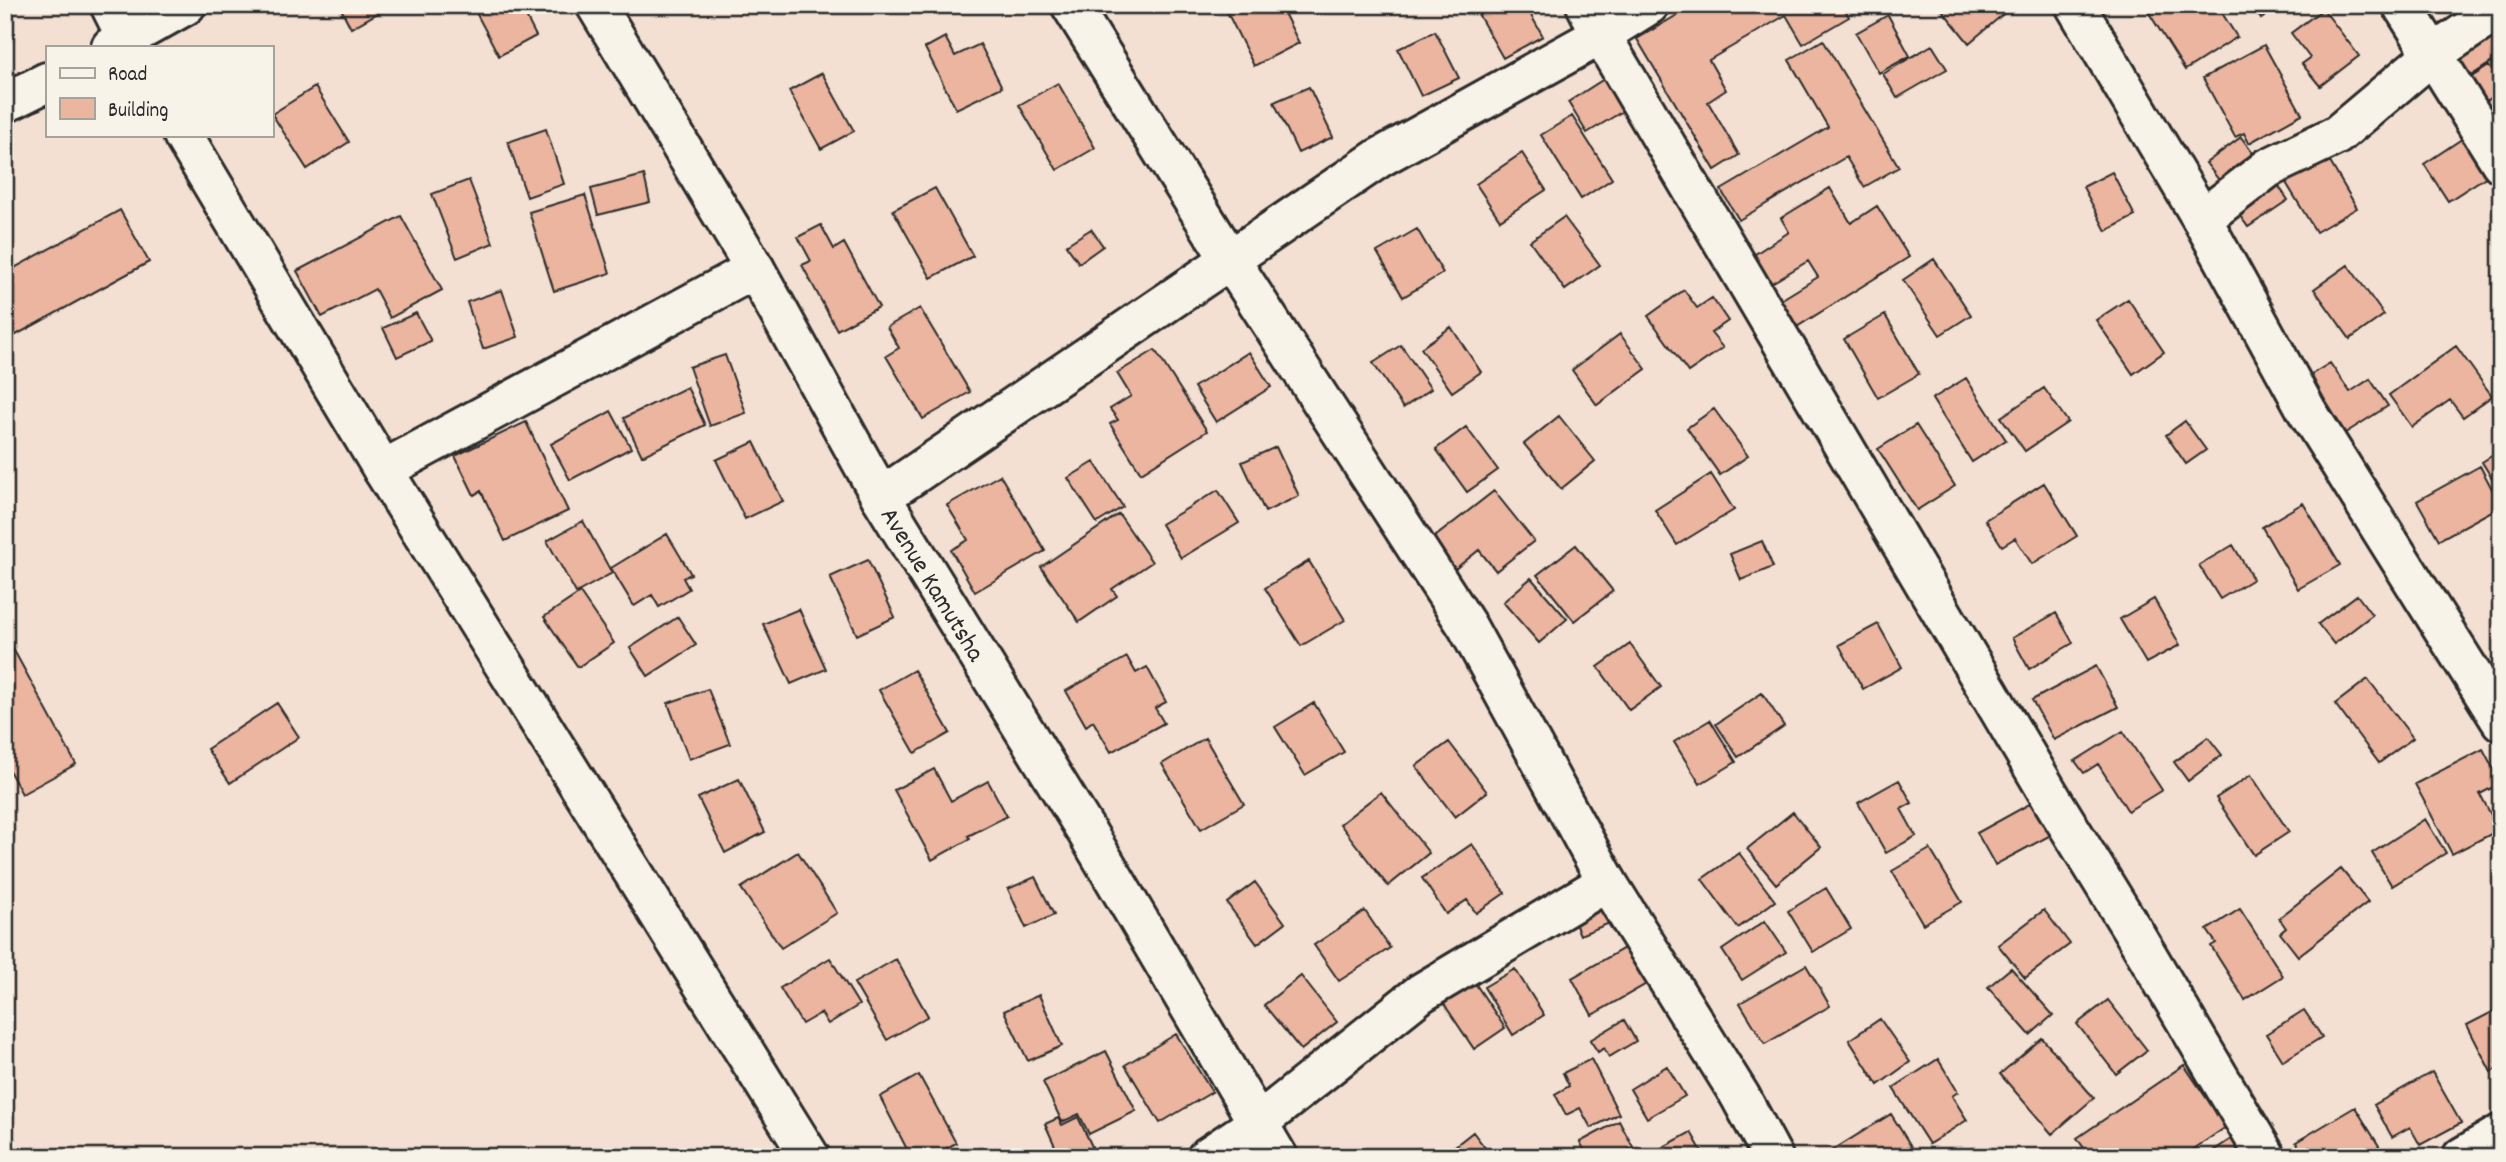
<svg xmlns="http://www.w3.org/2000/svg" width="2506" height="1162" font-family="Dekko,sans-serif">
<rect width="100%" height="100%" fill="#f3e0d2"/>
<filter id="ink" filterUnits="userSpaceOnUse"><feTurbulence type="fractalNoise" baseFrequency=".0143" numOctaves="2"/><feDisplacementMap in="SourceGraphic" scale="14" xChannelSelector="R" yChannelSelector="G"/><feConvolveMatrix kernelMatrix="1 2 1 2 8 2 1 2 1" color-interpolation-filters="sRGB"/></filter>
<g filter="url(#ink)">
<path fill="#ebb5a0" stroke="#2b2b2b" stroke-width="2" d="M339,5H389L390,6L351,28Z
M472,5H520L536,36L499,56Z
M1231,5H1280L1299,43L1254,66L1225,8Z
M1473,5H1525L1543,36L1503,58Z
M1694,5H1842L1849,17L1803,44L1786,15L1709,60L1726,90L1708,102L1739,155L1715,170L1637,39Z
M1938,5H2002L2007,11L1969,43Z
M2144,5H2217L2237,37L2185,70Z
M2252,5H2282L2261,19Z
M2323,9L2359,56L2320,86L2302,64L2310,58L2291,33Z
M1888,15L1910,56L1879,73L1856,33Z
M2491,30L2501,44V56L2463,81L2448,59Z
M1435,31L1459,78L1421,96L1398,49Z
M945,37L955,56L980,44L1002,87L956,109L925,48Z
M1823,40L1899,167L1864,187L1846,157L1739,220L1721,190L1828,127L1789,60Z
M1932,45L1947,69L1897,98L1883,74Z
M2264,45L2302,114L2249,143L2244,133L2235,137L2203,78Z
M2489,66L2501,84V91L2485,102L2470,78Z
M822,73L854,131L821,149L789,91Z
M1604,79L1623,111L1587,133L1568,102Z
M1058,83L1095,148L1057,170L1019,105Z
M315,87L349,142L307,169L272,114Z
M1309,87L1333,137L1298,153L1274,102Z
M1572,116L1612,179L1581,199L1541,135Z
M546,129L564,184L527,197L508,142Z
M2474,131L2498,169L2448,201L2424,164Z
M2241,137L2257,159L2222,184L2206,163Z
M1522,153L1546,190L1500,220L1476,184Z
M2327,157L2357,208L2316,232L2285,181Z
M2112,172L2135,216L2106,231L2083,187Z
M644,175L650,202L598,215L591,189Z
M2272,176L2288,200L2248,227L2231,203Z
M469,180L493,243L457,258L432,194Z
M935,188L973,256L931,278L893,210Z
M1830,188L1851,223L1877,206L1909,257L1795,328L1779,301L1818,277L1808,261L1770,284L1752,256L1789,232L1781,218Z
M585,195L610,273L554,291L529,212Z
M120,210L149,262L5,341V273Z
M401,216L442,290L390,318L375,289L322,317L297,271Z
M1564,217L1600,265L1565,290L1530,241Z
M821,225L834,249L844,243L879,307L837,330L802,265L811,261L798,237Z
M1091,229L1103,246L1079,263L1066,245Z
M1417,229L1443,273L1403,297L1377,252Z
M1934,259L1971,315L1940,335L1903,280Z
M2348,265L2384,315L2350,339L2314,289Z
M502,290L518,337L483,349L467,302Z
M1684,290L1697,308L1712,298L1728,321L1711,333L1723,348L1688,372L1648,316Z
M2128,299L2164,352L2133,374L2096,320Z
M920,308L970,392L923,419L886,356L899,348L887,327Z
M416,313L431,341L397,357L383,328Z
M1885,315L1919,374L1878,398L1844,339Z
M1451,327L1481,372L1452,392L1421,348Z
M1620,334L1646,369L1597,405L1572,370Z
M1401,345L1431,389L1403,408L1373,363Z
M2456,346L2492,396L2463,417L2450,400L2412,427L2389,395Z
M1155,350L1207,431L1141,473L1110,424L1118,420L1110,409L1131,396L1117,373Z
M1249,352L1271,387L1216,422L1194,387Z
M725,355L746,413L710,426L689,367Z
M2330,363L2350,392L2370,379L2388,406L2339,437L2302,380Z
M1966,378L2006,440L1972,462L1932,399Z
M687,387L705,425L642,456L624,418Z
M2044,388L2068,422L2025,451L2001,417Z
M1714,409L1748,456L1720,475L1687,428Z
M611,411L631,448L570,480L551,444Z
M1559,416L1595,461L1561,489L1524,444Z
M2185,421L2206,450L2186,464L2166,435Z
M526,422L568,511L505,541L481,491L474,495L455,456Z
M1916,425L1955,486L1917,510L1878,449Z
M1466,427L1498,470L1467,492L1436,449Z
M754,442L783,501L745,519L716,460Z
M1276,447L1299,496L1265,512L1242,462Z
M2501,450V493L2482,462Z
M1094,462L1123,507L1097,523L1068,478Z
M2480,466L2501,506L2439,540L2417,501Z
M1711,474L1734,510L1677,545L1655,510Z
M1000,475L1045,551L975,592L951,550L968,540L947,505Z
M2044,483L2077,536L2032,564L2015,538L2002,546L1985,520Z
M1218,490L1239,523L1181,558L1161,524Z
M1494,491L1534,541L1496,571L1479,550L1455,569L1431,540Z
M2303,503L2340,565L2298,589L2262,527Z
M1119,514L1152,562L1112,589L1117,596L1079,622L1041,567Z
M583,521L612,573L576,593L547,541Z
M667,534L691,574L683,578L689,589L659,607L652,595L634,606L611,568Z
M1762,541L1773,567L1741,580L1730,554Z
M1576,545L1613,591L1574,621L1537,575Z
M2233,545L2253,579L2220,599L2199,565Z
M868,560L895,617L857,635L830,577Z
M1309,561L1345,620L1301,646L1265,588Z
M1531,578L1567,619L1539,643L1503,602Z
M580,593L614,643L578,667L544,617Z
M2357,595L2372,615L2334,644L2318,624Z
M2154,599L2180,645L2146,663L2120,619Z
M799,609L826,669L791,684L763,624Z
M2056,613L2073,643L2029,669L2012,638Z
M678,617L696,645L648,676L630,648Z
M1878,624L1902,667L1863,689L1839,645Z
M5,634L76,764L22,794L5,763Z
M1630,644L1661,687L1629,710L1598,667Z
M1127,657L1136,673L1147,667L1166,702L1155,708L1164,723L1111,752L1093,721L1086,726L1066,691Z
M2096,666L2118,707L2054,740L2032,700Z
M914,670L950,733L915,753L879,690Z
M2368,679L2413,738L2379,763L2335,704Z
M708,689L730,744L689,759L668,703Z
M1762,693L1784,726L1738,757L1716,724Z
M277,703L299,737L230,783L207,749Z
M1314,703L1344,752L1305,775L1275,727Z
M1710,720L1736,762L1700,784L1674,742Z
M2123,731L2162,790L2128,811L2098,764L2084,773L2075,761Z
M2208,737L2222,755L2188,781L2174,762Z
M1205,738L1244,804L1201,829L1162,764Z
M1449,742L1487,792L1455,817L1416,766Z
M2483,749L2501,783L2480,794L2499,830L2452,854L2415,784Z
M934,769L951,801L988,781L1007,816L968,836L970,839L932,860L894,790Z
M2251,775L2289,832L2254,855L2216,798Z
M739,779L765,832L725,853L698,798Z
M1899,780L1912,803L1901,809L1916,836L1886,853L1858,803Z
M1381,792L1429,853L1388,886L1340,824Z
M2044,796L2062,829L1995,865L1977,833Z
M1793,812L1821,847L1776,884L1747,849Z
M2425,819L2446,853L2392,886L2372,853Z
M1472,844L1505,893L1476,913L1467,900L1446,914L1422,878Z
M1930,849L1962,902L1923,924L1892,871Z
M798,852L837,913L781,948L741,888Z
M1739,853L1775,901L1738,928L1702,879Z
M2341,869L2368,902L2298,956L2280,933L2286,928L2279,918Z
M1035,877L1054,915L1026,928L1008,889Z
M1255,882L1285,923L1257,944L1227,903Z
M1826,888L1851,929L1813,952L1788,911Z
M1604,897L1615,921L1580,935L1570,912Z
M2240,909L2283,976L2245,1000L2211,946L2216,943L2207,930Z
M2044,910L2070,944L2025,978L1998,945Z
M1365,911L1390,948L1339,981L1314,945Z
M1765,921L1786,952L1742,980L1722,950Z
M1628,946L1648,983L1592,1015L1572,978Z
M830,958L859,1005L828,1024L821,1013L802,1024L780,988Z
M896,959L928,1016L887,1040L854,983Z
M1806,965L1830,1006L1765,1044L1740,1003Z
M2011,968L2053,1015L2030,1035L1988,987Z
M1515,969L1544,1015L1513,1035L1484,987Z
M1301,976L1337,1022L1301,1050L1264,1005Z
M1471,977L1505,1028L1474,1049L1440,998Z
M1039,995L1062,1046L1028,1061L1004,1011Z
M2108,1000L2147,1050L2116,1074L2077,1024Z
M2304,1010L2322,1037L2283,1061L2266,1034Z
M2496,1010L2501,1019V1066L2491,1072L2467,1025Z
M1880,1019L1910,1062L1878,1085L1849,1040Z
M1624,1020L1636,1041L1609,1057L1604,1048L1598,1052L1590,1040Z
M1176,1034L1212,1092L1160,1123L1125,1065Z
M2042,1038L2094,1098L2052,1134L2000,1074Z
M1106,1051L1136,1111L1089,1134L1079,1114L1062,1122L1043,1082Z
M1591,1059L1619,1114L1591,1128L1580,1108L1566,1115L1555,1094L1569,1086L1563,1073Z
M1938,1059L1958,1092L1952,1096L1967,1120L1929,1144L1893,1088Z
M2184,1065L2226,1127L2182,1157H2090L2077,1138Z
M1667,1066L1685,1096L1647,1118L1630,1089Z
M2432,1072L2461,1123L2420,1145L2410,1127L2392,1137L2374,1105Z
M919,1075L956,1143L930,1157H911L880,1097Z
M2355,1107L2379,1146L2361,1157H2305L2296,1142Z
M1891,1114L1917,1156L1827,1157L1825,1155Z
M1078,1117L1097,1157H1060L1045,1124L1058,1118L1062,1125Z
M1619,1121L1633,1147L1615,1157H1588L1580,1142Z
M1473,1132L1492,1157H1441Z
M1691,1132L1705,1157H1645Z
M2237,1135L2250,1157H2208L2207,1155Z"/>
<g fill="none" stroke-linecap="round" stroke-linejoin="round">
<defs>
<g id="street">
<path d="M110,5L131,47"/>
<path id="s1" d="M596,5L755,269L881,497L1085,829L1278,1157"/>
<path d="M1071,5L1229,258L1467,626L1607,882L1740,1096L1773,1157"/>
<path d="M1586,5L1601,35L2053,801L2133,931L2266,1157"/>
<path d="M2075,5L2202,219L2307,411L2501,721"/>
<path d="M2402,5L2501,163"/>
<path d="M111,47L186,5"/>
<path d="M5,103L47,82"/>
<path d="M183,135L383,470L810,1157"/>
<path d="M2202,219L2268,168L2337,135L2433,54L2501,8"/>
<path d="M383,470L755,269"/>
<path d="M881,497L1379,158L1601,35L1649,5"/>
<path d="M1207,1157L1258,1123L1421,993L1607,882"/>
<path d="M2462,1157L2501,1134"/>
</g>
</defs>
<use href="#street" stroke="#2b2b2b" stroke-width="44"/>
<use href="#street" stroke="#f7f3e8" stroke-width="38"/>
</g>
</g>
<g text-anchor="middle" stroke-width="6" stroke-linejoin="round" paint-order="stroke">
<g font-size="26" fill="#2b2b2b" stroke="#f7f3e8">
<text dy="9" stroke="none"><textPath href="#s1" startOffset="670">Avenue Kamutsha</textPath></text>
</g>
</g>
<rect width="2506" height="1162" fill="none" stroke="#f7f3e8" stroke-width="28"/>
<rect x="14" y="14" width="2478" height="1134" fill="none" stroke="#2b2b2b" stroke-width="2.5" filter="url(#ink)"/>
<rect x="46" y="46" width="228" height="91" fill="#f7f3e8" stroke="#a5a39c" stroke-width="2"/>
<rect x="60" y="68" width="35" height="10" fill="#f7f3e8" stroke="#a5a39c" stroke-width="2"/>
<text x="108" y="80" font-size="21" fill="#2b2b2b">Road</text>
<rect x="60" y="98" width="35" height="21" fill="#ebb5a0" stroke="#a5a39c" stroke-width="2"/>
<text x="108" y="116" font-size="21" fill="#2b2b2b">Building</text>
</svg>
